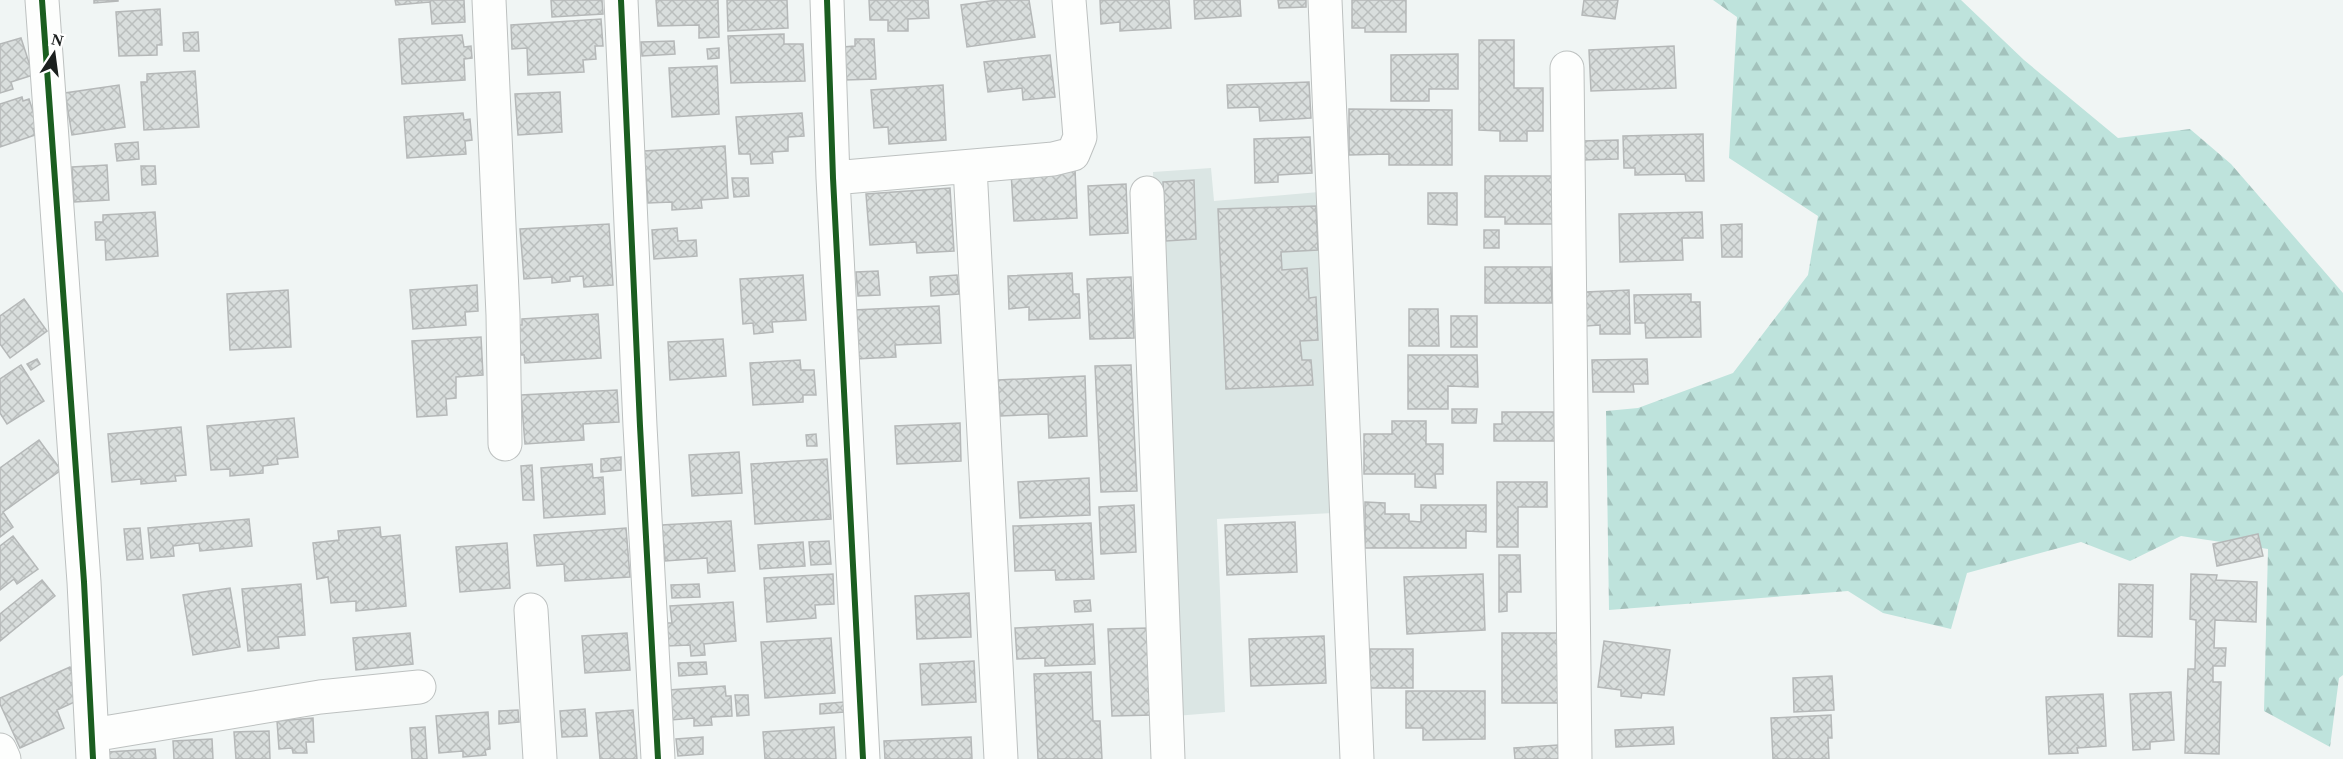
<svg xmlns="http://www.w3.org/2000/svg" width="2343" height="759" font-family="'Times New Roman',serif">
<defs>
<pattern id="forest-firs" width="22" height="20" patternUnits="userSpaceOnUse" patternTransform="scale(1.5)"><rect width="22" height="20" fill="#bee3dc"/><path d="M5 1l3.5 6h-7zM16 11l3.5 6h-7z" fill="#a3c2bc"/></pattern>
<pattern id="building-cross-hatch" width="8" height="8" patternUnits="userSpaceOnUse" patternTransform="scale(1.5)"><rect width="8" height="8" fill="#d9dedd"/><path d="M0 0l8 8M0 8l8-8" fill="none" stroke="#babebd"/></pattern>
</defs>
<rect width="100%" height="100%" fill="#f0f5f4"/>
<path fill="#dbe6e4" d="M1211,168L1214,201L1319,192L1333,513L1217,519L1225,712L1175,716L1153,172Z"/>
<path fill="url(#forest-firs)" d="M1713,0H1961L2024,60L2118,138L2190,129L2231,164L2343,293V675L2339,678L2330,747L2264,711L2268,549L2181,536L2130,561L2081,542L1967,573L1951,629L1883,613L1848,591L1609,610L1606,411L1638,408L1733,373L1808,275L1818,216L1729,158L1737,17Z"/>
<path fill="url(#building-cross-hatch)" stroke="#b5b8b8" stroke-width="1.5" d="M94,0H118V1L94,3Z
M395,0H464L465,22L432,24L430,2L396,5Z
M551,0H602L603,14L552,17Z
M656,0H718L719,37L699,38V25L658,26Z
M727,0H787L788,28L728,31Z
M869,0H928L929,18L908,19V31H888V20H870Z
M997,0H1029L1035,37L967,47L961,5Z
M1100,0H1169L1171,28L1120,31V22L1101,24Z
M1194,0H1240L1241,16L1195,19Z
M1278,0H1306V7L1279,8Z
M1352,0H1406V32H1365V28H1352Z
M1584,0H1618L1615,19L1582,15Z
M160,9L162,45H157V55L119,56L116,12Z
M601,19L603,46H595L596,59L583,60L584,72L528,75L527,48L512,49L511,25Z
M198,32L199,51H184L183,33Z
M784,34V44H803L805,81L731,83L728,36Z
M462,35L464,47L471,46L472,58L464,59L465,80L402,84L399,39Z
M21,38L33,75L11,82L13,89L0,93V44Z
M855,39H874L876,79L845,80L843,47L855,46Z
M1479,40H1514V88H1543V131H1527V141H1500V131L1479,130Z
M674,41L675,54L642,56L641,42Z
M1674,46L1676,88L1591,91L1589,50Z
M719,48V58L708,59L707,49Z
M1458,54V89H1429V101H1391V55Z
M1050,55L1055,97L1023,100L1022,88L988,92L984,62Z
M717,66L719,114L672,117L669,68Z
M195,71L199,127L144,130L141,82H147V74Z
M1309,82L1311,118L1260,121L1259,107L1228,108L1227,85Z
M119,85L125,127L72,135L65,93Z
M943,85L946,140L889,144L888,127L874,128L871,90Z
M560,92L562,132L518,135L515,94Z
M22,97L23,101L29,99L38,127L33,129L35,135L0,147V104Z
M1349,109L1452,110V165H1389V154L1349,155Z
M463,113L464,120L470,119L472,140L465,141L466,154L407,158L404,117Z
M802,113L804,136L788,137V151L772,152L773,163L751,164L750,154H739L736,117Z
M1703,134L1704,181H1686L1685,174L1635,175V168H1624L1623,136Z
M1310,137L1312,173L1278,175V182L1255,183L1254,139Z
M1618,140V159L1582,160V141Z
M138,142L139,159L117,161L115,144Z
M725,146L728,198L701,200L702,208L672,210V202L648,203L644,151Z
M107,165L109,200L74,202L72,167Z
M141,166H155L156,184L142,185Z
M1075,169L1077,218L1014,221L1011,172Z
M1485,176H1553V224H1505V217H1485Z
M732,178H748L749,196L734,197Z
M1194,180L1196,239L1166,241L1163,182Z
M1126,184L1128,233L1090,235L1088,186Z
M950,188L954,251L917,253L916,242L870,245L866,194Z
M1428,193H1457V225L1428,224Z
M1316,206L1318,250L1281,252L1282,270L1307,268L1309,298L1316,297L1318,340L1300,341L1302,360H1311L1313,385L1226,389L1218,209Z
M155,212L158,256L106,260L105,240H96L95,222H103V215Z
M1702,212L1703,238H1682L1683,260L1620,262L1619,214Z
M609,224L613,285L584,287L583,276L570,277V281L552,283V277L524,279L520,229Z
M1742,224V257H1722L1721,225Z
M677,228L678,241L696,240L697,256L654,259L652,230Z
M1484,230H1499V248H1484Z
M1485,267H1551L1552,303H1485Z
M878,271L880,295L858,296L856,272Z
M1072,273L1073,294H1079L1080,318L1029,320V307L1009,309L1008,276Z
M803,275L806,320L772,322L773,332L754,334L753,323L743,324L740,279Z
M957,275L959,294L931,296L930,277Z
M1131,277L1134,338L1090,339L1087,279Z
M477,285L478,311L465,312L466,325L413,329L410,290Z
M288,290L291,347L230,350L227,294Z
M1629,290L1630,334H1600V325L1586,326V292Z
M1691,294V302H1700L1701,337L1646,338L1645,323H1635L1634,295Z
M24,299L47,331L10,358L0,344V316Z
M939,306L941,343L895,345L896,357L855,359L853,310Z
M1409,309H1438L1439,346H1409Z
M598,314L601,358L525,363L524,355H521L518,325H522V319Z
M1451,316H1477V347H1451Z
M481,337L483,375L456,377V398L446,399L447,415L417,417L412,341Z
M723,339L726,376L670,380L668,342Z
M1408,355H1477L1478,387L1448,386V409H1408Z
M37,359L40,364L31,370L27,364Z
M1647,359L1648,384H1633L1634,392H1593L1592,360Z
M800,360L801,370H814L816,395H803V402L753,405L750,363Z
M21,365L44,401L7,424L0,413V379Z
M1131,365L1137,491L1101,492L1095,366Z
M1085,376L1087,436L1049,438L1048,414L1000,416L998,380Z
M617,390L619,422L583,424L584,440L525,444L521,395Z
M1452,409H1477L1476,423H1452Z
M1502,412H1554L1555,441H1494V424H1502Z
M294,418L298,457L277,459L278,464L263,466V473L230,476V469L211,470L207,426Z
M1392,421H1426V444H1443V474H1435L1436,488L1415,487V474H1364V434H1392Z
M960,423L961,461L897,464L895,426Z
M181,427L186,475L175,476L176,481L141,484V479L112,482L108,434Z
M816,434L817,446H807L806,435Z
M39,440L61,470L3,512L13,527L0,537V468Z
M739,452L742,493L692,496L689,455Z
M621,457V470L601,472V459Z
M827,459L831,519L755,524L751,464Z
M592,464L593,478L603,477L605,514L544,518L541,468Z
M532,465L534,500H523L521,466Z
M1089,478L1090,515L1020,518L1018,482Z
M1497,482H1547V507H1518V547H1497Z
M1365,502L1385,503V514H1409V521L1421,522V505H1486V532L1466,531V548H1365Z
M1134,505L1136,552L1101,554L1099,507Z
M249,519L252,546L200,551L199,543L173,546L174,556L151,558L148,528Z
M731,521L735,571L708,573L707,558L665,561L662,525Z
M1295,522L1297,572L1227,575L1225,525Z
M1091,523L1094,579L1056,580L1055,570L1015,571L1013,526Z
M380,527L381,537L400,535L406,606L356,611V601L331,603L328,577L317,579L313,543L339,540L338,531Z
M140,528L143,559L127,560L124,529Z
M626,528L630,577L565,581L564,564L537,566L534,535Z
M2258,534L2263,556L2217,566L2213,544Z
M13,536L38,569L17,584L14,579L0,590V546Z
M829,541L831,564L811,565L809,542Z
M803,542L805,566L760,569L758,545Z
M507,543L510,588L460,592L456,547Z
M1499,555H1520L1521,592H1507V611L1499,612Z
M833,574L834,604L815,605L816,618L767,622L764,578Z
M1483,574L1485,630L1407,634L1404,577Z
M2191,574L2217,575L2216,580L2257,582L2256,622L2215,620L2214,648H2226L2225,666H2213V682H2221L2219,754L2185,753L2188,669H2195L2196,620L2190,619Z
M42,580L55,596L0,641V614Z
M301,584L305,635L278,637L279,648L248,651L242,589Z
M699,584L700,597L672,598L671,585Z
M2119,584L2153,585L2152,637L2118,636Z
M230,588L240,647L193,655L183,595Z
M969,593L971,637L917,639L915,596Z
M1090,600L1091,611L1075,612L1074,601Z
M733,602L736,641L704,644L705,655L691,656L690,645L667,646L665,623H672L670,606Z
M1093,624L1095,664L1045,666V658L1017,659L1015,628Z
M1149,628L1153,715L1112,716L1108,629Z
M410,633L413,664L356,670L353,638Z
M627,633L630,670L585,673L582,636Z
M1502,633H1559V703H1502Z
M1324,636L1326,683L1251,686L1249,639Z
M831,638L835,693L765,698L761,642Z
M1604,641L1670,650L1664,695L1642,693L1641,698L1621,696V690L1598,687Z
M1370,649H1413V688H1370Z
M974,661L976,702L922,705L920,664Z
M706,662L707,674L679,676L678,663Z
M70,667L77,681L71,683L79,700L57,710L64,728L20,748L0,704V698Z
M1091,672L1093,721H1100L1102,759H1038L1034,674Z
M1832,676L1834,710L1794,712L1793,678Z
M725,686L726,696H731L732,716L711,717L712,725L694,726V718L671,720L669,690Z
M1406,691H1485V739L1423,740V728H1406Z
M2171,692L2174,740L2150,742V749L2133,750L2130,694Z
M2103,694L2106,746L2077,748L2078,753L2049,754L2046,697Z
M735,695H748L749,715L737,716Z
M844,702V712L820,714V704Z
M585,709L587,736L562,737L560,711Z
M518,710L519,722L499,724V711Z
M633,710L637,759H600L596,713Z
M488,712L490,749L485,750L486,755L463,757V751L439,753L436,716Z
M1831,715L1832,738H1828L1829,759H1773L1771,718Z
M313,718L314,742H306L307,753H293L292,748L279,749L277,721Z
M425,727L427,759H412L410,728Z
M834,727L836,759H765L763,732Z
M1673,727L1674,744L1616,747L1615,730Z
M269,731L270,759H236L234,732Z
M703,737V754L678,756L676,739Z
M971,737L972,759H885L884,741Z
M212,739L213,759H174L173,741Z
M1558,745L1559,759H1515L1514,748Z
M155,749L156,759H109L108,752Z"/>
<g fill="none" stroke-linecap="round" stroke-linejoin="round">
<defs>
<path id="minor" d="M42,0L84,582L93,759
M489,0L503,315L505,444
M621,0L640,426L658,759
M827,0L833,178L863,759
M1325,0L1357,759
M1567,68L1575,759
M970,167L1001,759
M833,178L1053,159L1073,154L1080,137L1069,0
M1147,193L1168,759
M531,610L540,759
M92,735L320,697L419,687
M0,750L4,759"/>
</defs>
<use href="#minor" stroke="#bdc1c0" stroke-width="35"/>
<use href="#minor" stroke="#fdfefd" stroke-width="33"/>
<defs>
<path id="cycleway" d="M42,0L84,582L93,759
M621,0L640,426L658,759
M827,0L833,178L863,759"/>
</defs>
<use href="#cycleway" stroke="#fff" stroke-width="10"/>
<use href="#cycleway" stroke="#1b5e20" stroke-width="6"/>
</g>
<g transform="translate(54 54) rotate(13)" stroke="#ffffff" stroke-width="4.5" paint-order="stroke">
<path d="M0-4.5L10 22L0 15L-10 22Z" fill="#1b1f1e"/>
<text y="-9" font-size="16" font-weight="bold" text-anchor="middle" fill="#1b1f1e">N</text>
</g>
</svg>
